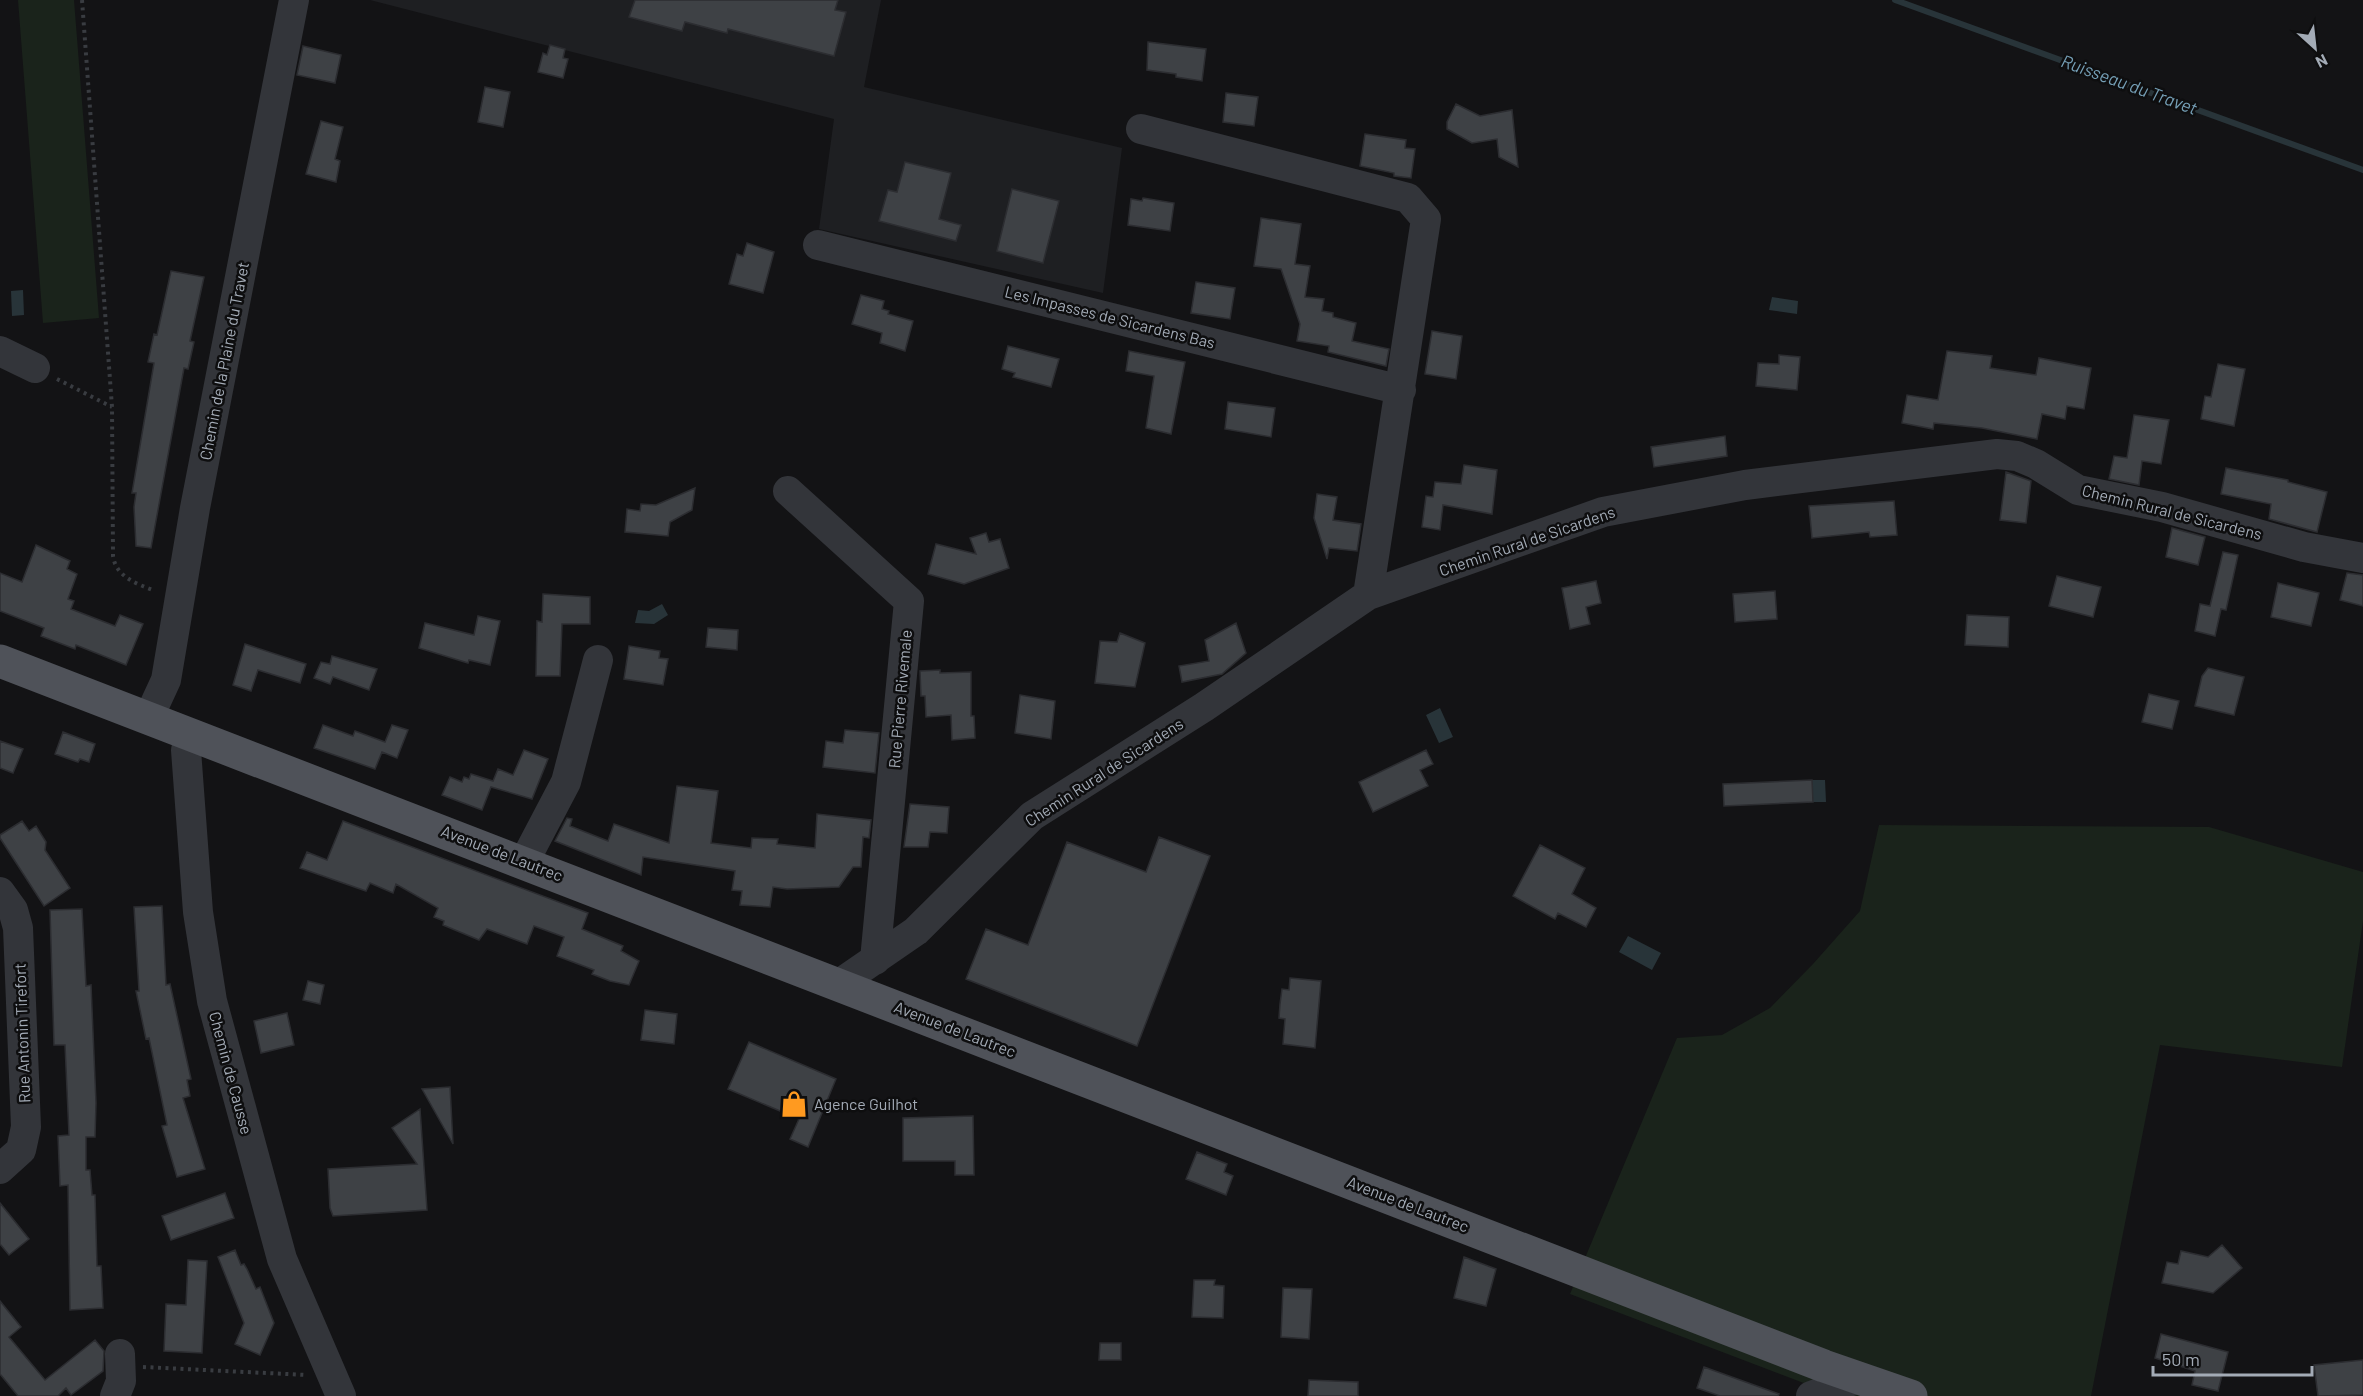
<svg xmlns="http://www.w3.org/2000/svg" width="2363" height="1396" font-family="Barlow,sans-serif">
<rect width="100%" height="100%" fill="#131315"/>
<path fill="#1e1f22" d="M370,0H881L864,87L1122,148L1103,293L819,229L834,119Z"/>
<path fill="#1a231b" d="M18,0H74L99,318L43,323Z
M1879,825L2209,827L2363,872V921L2342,1067L2160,1045L2091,1396H1838L1570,1294L1677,1038L1722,1035L1770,1008L1813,964L1860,911Z"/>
<path fill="#283439" d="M23,290L24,315L12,316L11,291Z
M1772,297L1798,301L1797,314L1769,310Z
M662,604L668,615L654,624L635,623L638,610L649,611Z
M1440,708L1453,737L1439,743L1426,715Z
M1812,780H1825L1826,802H1813Z
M1628,936L1661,953L1652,970L1619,952Z"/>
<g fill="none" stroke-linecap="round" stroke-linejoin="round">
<path stroke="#283439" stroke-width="6" d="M1895,0L2363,170"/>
</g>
<path fill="#3e4145" stroke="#2c2d31" stroke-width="1.5" d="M635,0H838L835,10L846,12L834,56L728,29L727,33L685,22L682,31L629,17Z
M1148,42L1206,49L1202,81L1176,77V74L1147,70Z
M550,45L565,49L563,58L568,59L563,78L538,72L543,53L547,55Z
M303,46L341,55L335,83L297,75Z
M485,87L510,92L503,127L478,122Z
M1226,93L1258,97L1254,126L1223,122Z
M1456,104L1480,116L1512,110L1518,167L1499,157L1497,139L1472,143L1447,129V122Z
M321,121L343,127L335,159L340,161L336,182L306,174Z
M1365,134L1406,140L1405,148L1415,149L1411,178L1394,176V173L1360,166Z
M905,162L951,173L939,219L961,225L956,241L879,221L888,190L897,192Z
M1012,189L1059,201L1043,263L997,251Z
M1143,198L1174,203L1170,231L1128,225L1131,199L1142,201Z
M1261,218L1301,224L1295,264L1310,266L1305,297L1324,299L1322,311L1333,313V317L1356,323L1352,341L1389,349L1386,366L1328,352L1329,346L1297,341L1300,324L1281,269L1254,266Z
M747,243L774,252L763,293L729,284L737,254L743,256Z
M171,271L204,277L190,341L194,342L188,369L184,368L151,548L136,546L134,507L136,493H132L154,363L148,362L154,334L157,335Z
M1196,282L1235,288L1230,319L1191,313Z
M861,295L884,301L882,309L889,311L888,314L913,321L905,351L880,343L882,333L852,324Z
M1432,331L1462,336L1456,379L1425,374Z
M1008,346L1059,359L1051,387L1013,377L1015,373L1002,369Z
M1129,351L1185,362L1171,434L1146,428L1154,376L1126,371Z
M1947,351L1992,356L1990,368L2036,375L2039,358L2091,368L2084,409L2067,406L2065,419L2042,414L2037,439L1982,428L1934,423L1933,429L1902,423L1907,395L1938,400Z
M1779,355L1800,357L1797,390L1756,386L1758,363L1779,364Z
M2218,364L2245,369L2234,426L2201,419L2205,396L2211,397Z
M1228,402L1275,408L1271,437L1225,429Z
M2134,415L2169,420L2161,464L2142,461L2139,485L2109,479L2114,456L2127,458Z
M1725,436L1727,456L1654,467L1651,447Z
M1464,465L1497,470L1492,514L1443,505L1440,530L1422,527L1426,496L1433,497L1435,482L1461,484Z
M2226,468L2288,480V482L2327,492L2317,532L2269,519L2271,504L2221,494Z
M2006,472L2031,481L2026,523L2000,520Z
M695,488L692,510L670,522L668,536L625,532L627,509L640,511L641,504L656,505Z
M1317,494L1337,497L1333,520L1361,524L1357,551L1329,548L1327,559L1314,518Z
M1894,501L1897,535L1870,537L1869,532L1812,538L1809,506Z
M2172,528L2205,537L2198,565L2166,557Z
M986,533L989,542L1000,539L1009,568L964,584L928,574L936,544L976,554L970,538Z
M36,545L70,561L67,569L77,574L68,599L74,601L71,609L115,626L120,615L143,624L126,665L76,645L75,649L41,636L44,628L0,611V573L22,582Z
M2223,552L2238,555L2226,610L2221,609L2215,636L2195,631L2200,604L2210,606Z
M2347,573L2363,575V606L2340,600Z
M2057,576L2101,587L2093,617L2049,606Z
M1596,581L1601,603L1586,607L1590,624L1570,629L1562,588Z
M2278,583L2319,593L2311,626L2271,617Z
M1775,591L1777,619L1735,622L1733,594Z
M543,594L590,597V624H562L560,676H536L537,621L542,622Z
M1967,615L2009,617L2008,647L1965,645Z
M478,616L500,621L490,665L469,660L468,663L419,648L425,623L474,635Z
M1236,623L1246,653L1222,674L1182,682L1179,666L1209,661L1205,640Z
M708,628L738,630L737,650L706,647Z
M1120,633L1145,643L1135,687L1095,683L1100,641L1117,642Z
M245,644L306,664L300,683L258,670L251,691L233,685Z
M629,646L660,651L659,658L668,659L663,685L624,679Z
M332,656L377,669L369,690L333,677L330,684L314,678L321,662L330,664Z
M2208,668L2244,677L2234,715L2195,706L2202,676Z
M940,670V673L971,672V716H974L975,738L952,740L951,715L926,717L925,696H921L920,671Z
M2149,694L2179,701L2172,729L2142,722Z
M1020,695L1055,701L1051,739L1015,733Z
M323,725L353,736L355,731L385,742L392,725L408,730L397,758L382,752L375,769L314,748Z
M845,730L879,733L875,773L823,767L826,741L843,743Z
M63,732L95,744L89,762L80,759L78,762L55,754Z
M0,741L23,749L13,773L0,768Z
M524,750L548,759L532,799L491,787L482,810L442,795L450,777L462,782L464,777L469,779L471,774L493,781L498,769L513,775Z
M1426,750L1433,764L1420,770L1428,786L1373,812L1359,782Z
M1812,780L1813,802L1724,806L1723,784Z
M677,786L718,791L711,843L751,848L752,838L778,839L777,844L815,848L817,814L871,820L869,838L863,837L861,867H853L839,887L787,889L773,887L770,907L740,905L742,891L732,890L735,871L643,857L641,875L555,841L567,818L572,819L570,826L608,841L614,824L669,843Z
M910,804L949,807L947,833L930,832L928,847H904Z
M22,821L29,831L36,826L46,842L45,850L70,888L44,906L0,838V835Z
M343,821L588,913L582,929L623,946L621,951L639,961L629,985L610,981L592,974L594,970L557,956L564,937L534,926L527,944L487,929L479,940L443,925L444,921L434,917L438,908L396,884L393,893L370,883L366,891L300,868L307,852L327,860Z
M1159,837L1210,856L1137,1046L966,979L986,929L1028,945L1067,842L1146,872Z
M1540,845L1585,868L1572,894L1596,908L1586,927L1558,913L1555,919L1513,896Z
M162,906L166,985L170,984L191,1079L187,1080L190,1096L183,1098L205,1169L177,1177L162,1126L167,1125L149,1038L146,1039L136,991H139L134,907Z
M82,909L86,986L91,985L96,1103L95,1137H86V1170H90L92,1195H95L97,1266H101L103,1308L70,1310L68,1185L60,1186L58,1136L69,1135L65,1045H54L50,910Z
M1290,978L1321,981L1315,1048L1283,1044L1285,1019L1279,1018L1280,1004L1282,989L1289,990Z
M308,981L324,985L320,1004L303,1000Z
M645,1010L677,1014L674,1044L641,1040Z
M287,1013L294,1045L261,1053L254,1021Z
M749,1042L836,1079L808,1147L790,1139L799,1119L728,1089Z
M450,1087L453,1144L422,1089Z
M420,1109L427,1210L333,1216L330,1208L328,1169L417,1164L392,1128Z
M973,1116L974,1175H955V1161H903V1118Z
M1197,1152L1227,1164L1224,1172L1233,1176L1226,1195L1186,1179Z
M225,1193L234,1218L171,1240L162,1216Z
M0,1203L29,1239L9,1255L0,1244Z
M2222,1245L2242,1268L2213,1293L2162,1283L2167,1262L2178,1264L2181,1251L2208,1257Z
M235,1250L241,1265L244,1264L247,1269L256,1289L260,1287L274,1323L260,1355L235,1344L244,1323L218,1257Z
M1464,1257L1496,1269L1486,1306L1454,1298Z
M188,1260L207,1261L202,1353L164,1351L166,1304L186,1305Z
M1194,1280H1215L1214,1285L1224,1286L1223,1318L1192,1317Z
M1283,1288L1312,1289L1309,1339L1281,1337Z
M0,1301L21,1327L9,1337L45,1380L95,1340L104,1351L103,1371L71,1395L66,1388L58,1396H18L0,1374Z
M2161,1334L2228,1352L2218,1391L2192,1385L2195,1371L2155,1358Z
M1100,1343H1121V1360H1099Z
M2363,1360V1395L2318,1396L2314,1365Z
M1704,1367L1779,1394L1778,1396H1720L1697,1388Z
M1309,1380L1358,1382V1396H1308Z"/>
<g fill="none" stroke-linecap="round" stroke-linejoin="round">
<path stroke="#393c41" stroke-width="4" stroke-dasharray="3 4.5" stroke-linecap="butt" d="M82,0L112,407L113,556C116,577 137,584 155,591
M57,379L112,407
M143,1367L307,1375"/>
<path stroke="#33353a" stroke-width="30" d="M1141,129L1408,198L1426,219L1368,595
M818,245L1401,390
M0,351L35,368
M788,491L909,601L875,960
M148,719L166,680L195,508L294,0
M191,736L186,750L198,912L212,1001L282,1259L341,1396
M524,862L566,782L598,660
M0,892L13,910L18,928L26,1127L21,1150L0,1169
M839,984L916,931L1032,816L1204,707L1368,595L1603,512L1745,485L1997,454L2017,456L2036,464L2078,490L2162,507L2304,547L2363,558
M115,1396L121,1381L120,1354
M1811,1396L1859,1378"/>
<path stroke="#4f5259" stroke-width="33" d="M0,661L1824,1366L1911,1396"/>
</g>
<defs>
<symbol id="shop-bare" viewBox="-9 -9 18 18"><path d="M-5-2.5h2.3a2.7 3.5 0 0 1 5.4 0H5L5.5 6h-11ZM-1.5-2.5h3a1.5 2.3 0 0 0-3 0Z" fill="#ff9a20" stroke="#0e0e0f" stroke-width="2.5" paint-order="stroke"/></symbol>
</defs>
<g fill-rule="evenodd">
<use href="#shop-bare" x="775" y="1085" width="38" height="38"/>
</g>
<g text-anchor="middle" stroke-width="5" stroke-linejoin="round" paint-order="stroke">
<g font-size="16" fill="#a3abb6" stroke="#0e0e0f">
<text transform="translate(1110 317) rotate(14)" y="6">Les Impasses de Sicardens Bas</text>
<text transform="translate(224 361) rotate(-79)" y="6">Chemin de la Plaine du Travet</text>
<text transform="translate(2172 512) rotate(14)" y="6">Chemin Rural de Sicardens</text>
<text transform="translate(1527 541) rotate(-19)" y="6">Chemin Rural de Sicardens</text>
<text transform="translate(900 699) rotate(-85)" y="6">Rue Pierre Rivemale</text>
<text transform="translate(1104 772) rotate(-33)" y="6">Chemin Rural de Sicardens</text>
<text transform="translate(502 853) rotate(21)" y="6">Avenue de Lautrec</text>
<text transform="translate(955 1029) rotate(21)" y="6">Avenue de Lautrec</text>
<text transform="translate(22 1033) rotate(-92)" y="6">Rue Antonin Tirefort</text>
<text transform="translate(231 1073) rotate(75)" y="6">Chemin de Causse</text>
<text transform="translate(1408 1204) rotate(21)" y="6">Avenue de Lautrec</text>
</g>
<g font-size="16" fill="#a3abb6" stroke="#0e0e0f" text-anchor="start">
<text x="814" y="1110">Agence Guilhot</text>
</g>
<g font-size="18" font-style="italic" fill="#759fb6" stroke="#0e0e0f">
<text transform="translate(2129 85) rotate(20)" y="6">Ruisseau du Travet</text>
</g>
</g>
<g transform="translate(2315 48) rotate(153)" stroke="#0e0e0f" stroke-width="4.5" paint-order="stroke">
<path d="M0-4.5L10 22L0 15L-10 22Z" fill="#a3abb6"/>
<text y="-9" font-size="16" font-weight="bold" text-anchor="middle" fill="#a3abb6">N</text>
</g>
<path d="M2153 1366v9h159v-9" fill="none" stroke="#a3abb6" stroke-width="3"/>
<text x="2162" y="1366" font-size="18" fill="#a3abb6" stroke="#0e0e0f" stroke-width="4.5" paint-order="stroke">50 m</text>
</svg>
